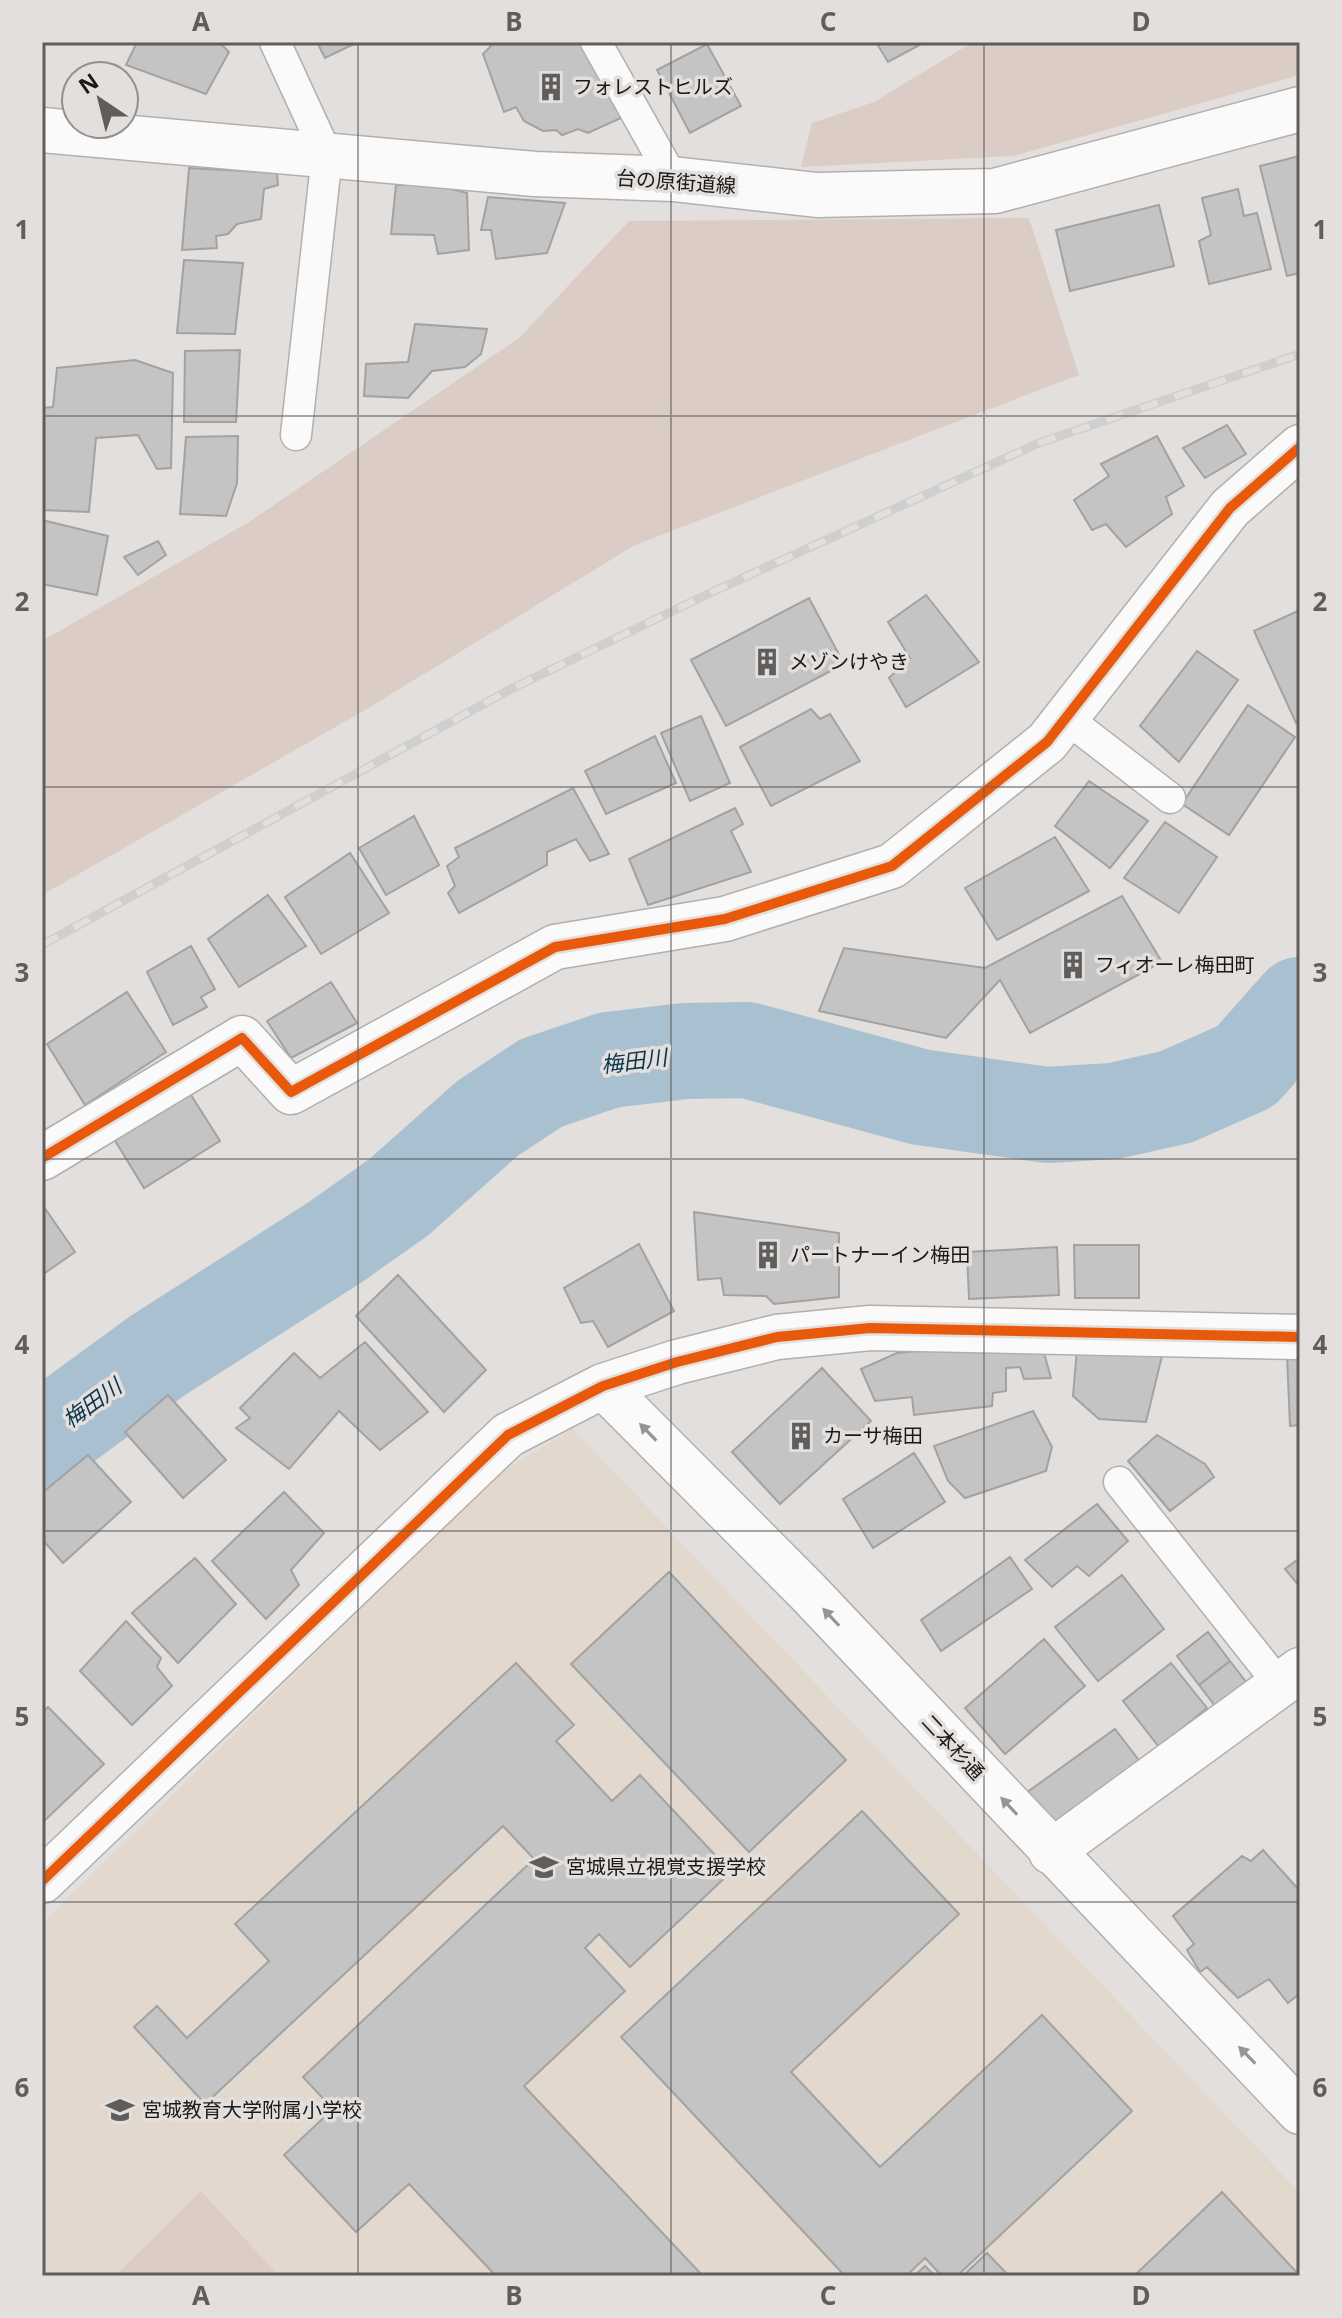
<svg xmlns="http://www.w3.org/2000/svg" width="1342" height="2318" font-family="'Noto Sans','Noto Sans JP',sans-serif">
<rect width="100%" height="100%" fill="#e2dfdd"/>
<path fill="#e3d8ce" d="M573,1429L1300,2193V2276H42V1924L496,1475Z"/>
<path fill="#dbcdc5" d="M973,42H1300V75L1013,156L801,167L812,123L874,102Z
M1029,218L1079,375L635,545L365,710L42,895V641L249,522L519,338L629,221Z
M201,2191L279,2276H115Z"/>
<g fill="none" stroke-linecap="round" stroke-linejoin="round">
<path stroke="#a9c0d0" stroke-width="96" d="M42,1440L157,1356L337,1241L399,1197L488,1118L541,1083L609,1060L685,1051L747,1050L920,1097L1047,1115L1113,1111L1176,1097L1246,1066L1300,1005"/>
</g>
<path fill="#c5c4c4" stroke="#a3a2a2" stroke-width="2" d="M137,42H219L229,52L206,94L126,65Z
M317,42H358L325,58Z
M489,42H582L623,117L588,133L578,129L562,135L556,130L543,131L524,121L516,107L504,112L483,54L491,46Z
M876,42H925L888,62Z
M707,44L741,106L690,133L657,70Z
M1299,156L1300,273L1287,276L1260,166Z
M189,168L277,173L278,185L264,189L261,219L237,224L228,234L216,236L217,248L182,250Z
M396,185H436L467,193L469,250L438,254L434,235L391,234Z
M1238,189L1244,216L1257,213L1271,269L1209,284L1199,241L1211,235L1202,198Z
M488,197L565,203L547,253L496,259L491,230H481Z
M1159,205L1174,266L1070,291L1056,230Z
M184,260L243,263L235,334L177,333Z
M415,324L487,329L481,354L465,367L432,371L408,398L364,396L366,364L408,362Z
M240,350L236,422H184L185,351Z
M135,360L173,373L171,468L157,469L138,435L96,438L89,512L42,510V408L53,407L57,368Z
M1227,425L1246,454L1205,478L1183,448Z
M238,436L237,483L226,516L180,514L186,437Z
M1157,436L1184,486L1166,497L1172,514L1126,547L1106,524L1092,530L1074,500L1109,476L1101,464Z
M42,520L108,536L97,595L42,584Z
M158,541L166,555L138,575L124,557Z
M926,595L979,662L906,707L889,678L910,658L888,622Z
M809,598L844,664L726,726L691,660Z
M1300,610V721L1296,723L1254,631Z
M1197,651L1238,680L1179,762L1140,726Z
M1248,705L1295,737L1229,835L1182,804Z
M811,709L820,719L830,714L860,761L771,806L740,747Z
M701,716L730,783L690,801L661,733Z
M655,736L676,783L606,814L585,771Z
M1089,781L1148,821L1110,868L1055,826Z
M573,788L609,854L590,861L576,839L547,852V865L459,913L448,893L455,886L447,866L459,857L455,848Z
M735,808L743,824L731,831L751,872L648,905L629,859Z
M414,816L439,865L386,895L359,848Z
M1165,822L1217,857L1179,913L1124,878Z
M1055,837L1089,891L997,940L965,888Z
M350,853L389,913L321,954L285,897Z
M268,895L306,946L239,987L208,939Z
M1122,896L1162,962L1030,1033L1000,980L946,1038L819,1011L844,948L985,968Z
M191,946L215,989L201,997L207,1007L173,1025L147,972Z
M331,982L357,1023L291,1058L267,1021Z
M127,992L166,1052L85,1105L47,1044Z
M186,1087L220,1141L144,1188L111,1134Z
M42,1204L75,1252L42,1275Z
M694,1212L839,1233V1297L774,1304L766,1296L724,1295L721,1278L698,1280Z
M639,1244L674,1311L608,1347L593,1321L581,1323L564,1288Z
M1074,1245H1139V1298H1075Z
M1057,1247L1059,1295L969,1299L967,1252Z
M398,1275L486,1370L444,1412L356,1316Z
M365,1342L428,1412L380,1450L339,1411L289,1469L236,1428L250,1418L240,1408L294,1353L320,1378Z
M949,1348L1044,1353L1051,1378L1024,1379L1020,1367L1006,1368V1391L993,1393L992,1406L914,1415L912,1397L875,1401L861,1369L897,1353Z
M1077,1349L1162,1356L1146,1422L1099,1419L1073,1396Z
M1287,1355H1300V1425L1290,1426Z
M822,1368L871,1421L780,1504L732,1452Z
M168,1395L226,1460L183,1498L125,1432Z
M1033,1411L1052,1447L1046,1471L965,1498L948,1481L934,1446Z
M1157,1435L1205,1464L1214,1477L1170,1511L1128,1461Z
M914,1453L945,1502L873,1548L843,1499Z
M88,1455L131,1502L63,1563L42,1539V1493Z
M284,1492L324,1533L291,1570L299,1585L266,1619L212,1561Z
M1097,1504L1128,1541L1089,1576L1077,1566L1052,1587L1025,1560Z
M1010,1557L1032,1589L941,1651L921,1620Z
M195,1558L236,1604L178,1663L132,1613Z
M1300,1558V1587L1285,1569Z
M669,1572L846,1760L749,1852L571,1664Z
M1122,1575L1164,1629L1098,1681L1055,1627Z
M126,1621L161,1658L157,1667L172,1686L132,1725L80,1671Z
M1208,1632L1230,1661L1199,1685L1177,1656Z
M1044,1639L1085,1686L1005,1754L965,1708Z
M1230,1661L1250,1687L1219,1711L1199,1685Z
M516,1663L574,1725L556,1741L612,1801L640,1775L731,1872L630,1967L599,1934L585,1948L625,1991L524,2086L703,2276H496L409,2184L356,2232L284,2155L333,2109L303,2077L534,1859L503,1826L205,2104L134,2027L157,2006L187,2038L269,1961L235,1924Z
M1171,1663L1207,1708L1159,1747L1123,1701Z
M48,1707L104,1764L42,1823V1713Z
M1115,1729L1141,1763L1052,1829L1026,1793Z
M862,1811L959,1914L791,2072L880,2167L1042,2015L1132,2111L957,2276H942L925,2258L906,2276H845L621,2037Z
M1263,1850L1300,1891V1993L1288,2003L1269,1979L1238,1998L1207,1967L1200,1972L1187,1950L1194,1944L1173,1916L1242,1856L1251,1861Z
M1222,2192L1300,2276H1134Z
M987,2253L1009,2276H963Z
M925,2266L935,2276H914Z"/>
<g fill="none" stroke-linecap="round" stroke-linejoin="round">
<defs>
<path id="lane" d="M275,42L327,155L296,435
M596,42L673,179
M1066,718L1170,798
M1119,1482L1279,1684"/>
<path id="street" d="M42,130L535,174L673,179L817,195L995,191L1300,109
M42,1158L242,1038L291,1092L555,947L725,919L892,866L1047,742L1230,508L1300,447
M603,1386L808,1592L1300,2112
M1051,1852L1300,1670
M42,1881L508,1435L603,1386L677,1362L777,1337L870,1328L1300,1337"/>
</defs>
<use href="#lane" stroke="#b2b0ae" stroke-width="33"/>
<use href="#street" stroke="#b2b0ae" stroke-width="47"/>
<use href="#lane" stroke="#fbfafa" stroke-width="30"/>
<use href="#street" stroke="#fbfafa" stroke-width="44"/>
<defs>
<path id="rail" d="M42,945L513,688L712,592L1039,443L1300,354"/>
</defs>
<use href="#rail" stroke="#cfcfcf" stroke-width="9"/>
<use href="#rail" stroke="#e3dfdc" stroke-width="6" stroke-dasharray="18" stroke-linecap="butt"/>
<defs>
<path id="cycleway" d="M42,1158L242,1038L291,1092L555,947L725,919L892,866L1047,742L1230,508L1300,447
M42,1881L508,1435L603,1386L677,1362L777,1337L870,1328L1300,1337"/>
</defs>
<use href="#cycleway" stroke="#e3dfdc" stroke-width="15"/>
<use href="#cycleway" stroke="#e8590c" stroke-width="10"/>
</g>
<defs><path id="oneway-solid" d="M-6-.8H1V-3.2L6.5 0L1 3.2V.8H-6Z" transform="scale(2)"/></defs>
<g fill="#969494">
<use href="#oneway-solid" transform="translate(648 1432) rotate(-134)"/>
<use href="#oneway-solid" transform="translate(831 1617) rotate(-133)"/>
<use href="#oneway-solid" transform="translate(1009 1806) rotate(-133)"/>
<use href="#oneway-solid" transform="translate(1247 2055) rotate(-134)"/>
</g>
<path fill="none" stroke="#605e5d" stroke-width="2" stroke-opacity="0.55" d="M358,42V2276M671,42V2276M984,42V2276M42,416H1300M42,787H1300M42,1159H1300M42,1531H1300M42,1902H1300"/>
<defs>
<symbol id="building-bare" viewBox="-9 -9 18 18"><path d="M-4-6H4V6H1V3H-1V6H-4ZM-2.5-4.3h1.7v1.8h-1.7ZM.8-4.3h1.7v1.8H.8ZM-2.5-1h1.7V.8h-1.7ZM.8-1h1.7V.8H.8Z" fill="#605e5d" stroke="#e3dfdc" stroke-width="2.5" paint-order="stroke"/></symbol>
<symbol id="school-bare" viewBox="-9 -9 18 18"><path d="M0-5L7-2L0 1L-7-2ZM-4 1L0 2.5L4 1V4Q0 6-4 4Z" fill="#605e5d" stroke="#e3dfdc" stroke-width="2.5" paint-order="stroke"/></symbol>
</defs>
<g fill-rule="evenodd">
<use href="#building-bare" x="531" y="67" width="40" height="40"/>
<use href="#building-bare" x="747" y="642" width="40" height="40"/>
<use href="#building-bare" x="1053" y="945" width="40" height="40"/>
<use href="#building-bare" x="748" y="1235" width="40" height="40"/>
<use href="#building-bare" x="781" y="1416" width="40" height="40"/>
<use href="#school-bare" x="524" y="1847" width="40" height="40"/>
<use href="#school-bare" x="100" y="2090" width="40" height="40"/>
</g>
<g text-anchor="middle" stroke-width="7" stroke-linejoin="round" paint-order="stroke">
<g font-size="20" fill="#1a1818" stroke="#e3dfdc" text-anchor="start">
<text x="573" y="94">フォレストヒルズ</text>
<text x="789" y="669">メゾンけやき</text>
<text x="1095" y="972">フィオーレ梅田町</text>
<text x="790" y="1262">パートナーイン梅田</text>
<text x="823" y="1443">カーサ梅田</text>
<text x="566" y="1874">宮城県立視覚支援学校</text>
<text x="142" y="2117">宮城教育大学附属小学校</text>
</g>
<g font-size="20" fill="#1a1818" stroke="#e3dfdc">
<text transform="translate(676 182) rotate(4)" y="7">台の原街道線</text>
<text transform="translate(953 1747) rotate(47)" y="7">二本杉通</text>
</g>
<g font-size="22" font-style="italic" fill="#09354f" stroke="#e3dfdc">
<text transform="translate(634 1061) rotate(-7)" y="8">梅田川</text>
<text transform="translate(92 1403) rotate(-36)" y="8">梅田川</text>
</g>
</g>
<rect width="1342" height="2318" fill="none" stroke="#e3dfdc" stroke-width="88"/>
<g transform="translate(100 100) rotate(325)"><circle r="38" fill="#e3dfdc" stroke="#938f8e" stroke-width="2"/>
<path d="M0-6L14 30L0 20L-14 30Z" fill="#605e5d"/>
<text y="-12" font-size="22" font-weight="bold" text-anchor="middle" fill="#1a1818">N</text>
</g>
<rect x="44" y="44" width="1254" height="2230" fill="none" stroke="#605e5d" stroke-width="3"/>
<g font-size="26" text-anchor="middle" font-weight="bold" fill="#605e5d">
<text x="201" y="31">A</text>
<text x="514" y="31">B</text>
<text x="828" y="31">C</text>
<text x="1141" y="31">D</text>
<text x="22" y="239">1</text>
<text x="1320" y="239">1</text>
<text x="22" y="611">2</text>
<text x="1320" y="611">2</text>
<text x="22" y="982">3</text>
<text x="1320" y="982">3</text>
<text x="22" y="1354">4</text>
<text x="1320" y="1354">4</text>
<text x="22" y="1726">5</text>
<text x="1320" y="1726">5</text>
<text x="22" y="2097">6</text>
<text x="1320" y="2097">6</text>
<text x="201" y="2305">A</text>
<text x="514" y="2305">B</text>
<text x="828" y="2305">C</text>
<text x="1141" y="2305">D</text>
</g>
</svg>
